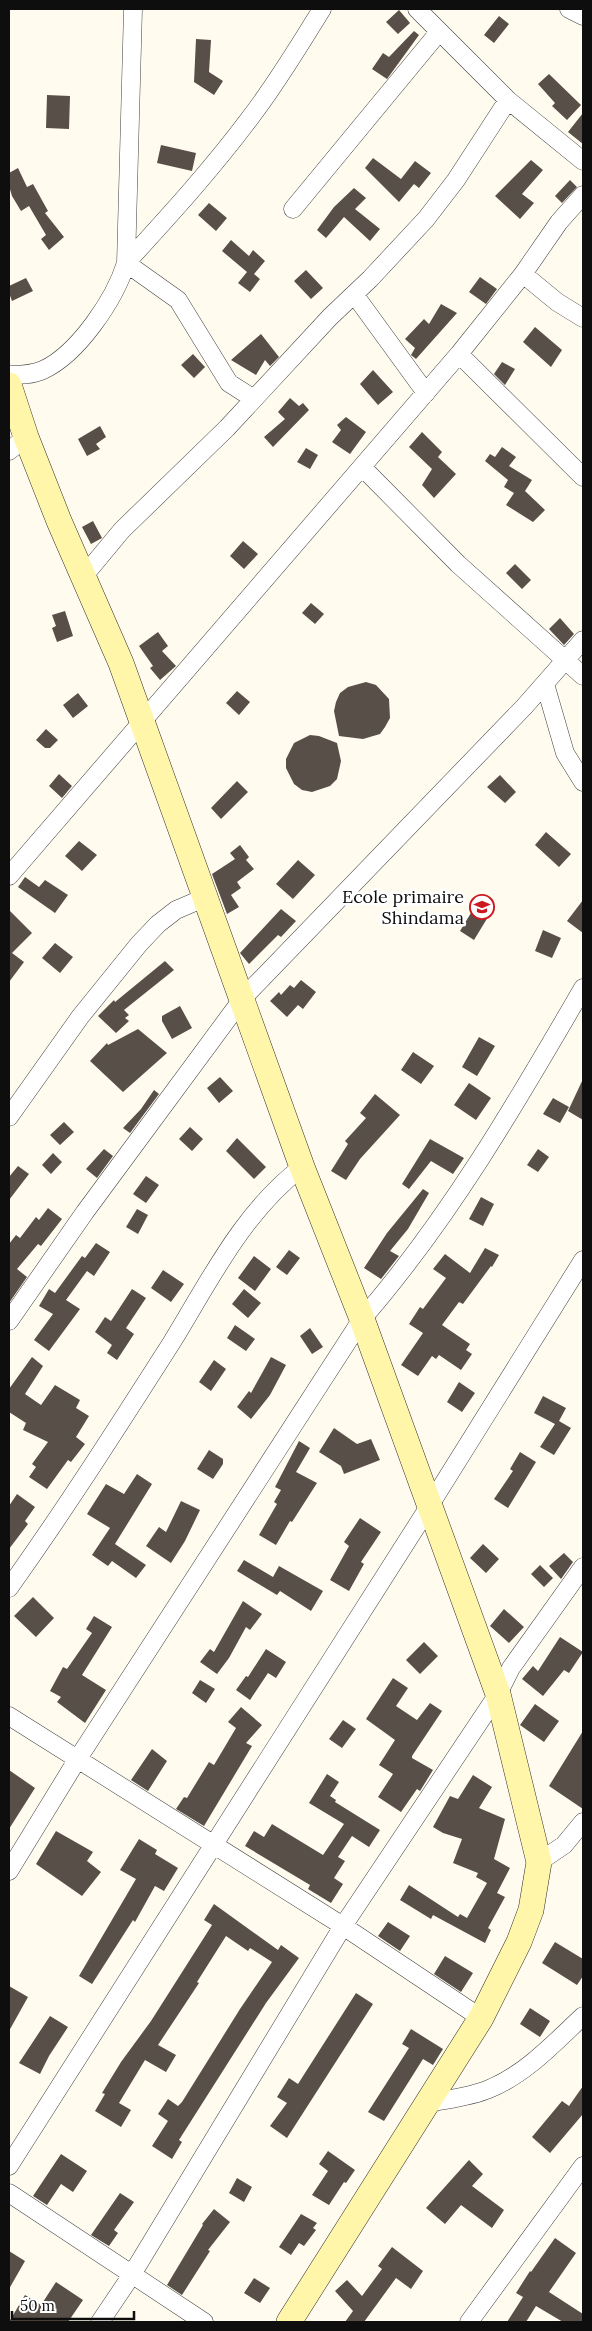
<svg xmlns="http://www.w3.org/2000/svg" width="592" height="2331" font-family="Lora,serif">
<rect width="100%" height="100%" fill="#fffcef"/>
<path fill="#584f49" d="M399,10L410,23L398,34L386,22Z
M499,16L509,24L494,43L484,35Z
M414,31L419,35L387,79L372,69L383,53L389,57Z
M196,39L211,40L209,72L223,81L214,95L194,82Z
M549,74L581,105L567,120L552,106L555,103L538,84Z
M47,95L70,96L69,129L46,128Z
M583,113V144L568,132Z
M161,145L196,153L192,171L157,163Z
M373,158L401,179L415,161L431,173L419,188L414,184L399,202L365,168Z
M531,160L543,170L522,194L534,203L520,219L495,196Z
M18,168L27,187L33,184L48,211L45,213L64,237L49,250L41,239L46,235L29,206L21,211L12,196L9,186V173Z
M570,180L577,187L562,203L555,196Z
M354,188L366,198L355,209L380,229L370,241L344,217L326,238L317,230L334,207Z
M209,203L227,218L216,231L198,215Z
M231,240L249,256L253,250L265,261L254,274L260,279L250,292L238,283L247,272L222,251Z
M306,270L323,288L311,299L294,281Z
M480,277L497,289L486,304L469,292Z
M26,278L33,291L12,301L9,293V286Z
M441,304L457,313L416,359L411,355L415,348L405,339L424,319L429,324Z
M535,327L562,350L551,367L523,342Z
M261,334L279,357L270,366L265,360L256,375L231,360Z
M193,354L205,367L194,378L181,365Z
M502,362L515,369L505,385L494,374Z
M373,370L393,392L378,405L360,384Z
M290,398L299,406L303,403L309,410L273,447L264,437L285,419L278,412Z
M346,417L366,432L350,454L332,442L341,430L337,425Z
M100,426L106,437L96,444L100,449L87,456L78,439Z
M422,432L442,452L438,457L456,474L434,498L422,485L432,469L409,447Z
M502,447L516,457L509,466L532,480L525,491L545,510L533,522L506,505L514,493L504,487L508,480L485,461L490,454L495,457Z
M306,448L318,455L310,469L297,462Z
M93,521L102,538L91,544L82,527Z
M243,541L258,554L244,569L230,556Z
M515,564L531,580L522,589L506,573Z
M311,603L324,614L315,624L302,613Z
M65,611L73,636L57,642L52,628L56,626L52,615Z
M560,618L574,634L564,645L549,629Z
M158,632L168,646L162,651L176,666L160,680L150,668L153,666L139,646Z
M366,682L376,685L389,699L390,718L385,727L380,734L363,739L339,736L334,711L336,702L340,693L348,687Z
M237,691L250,702L239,715L226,703Z
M78,693L88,706L73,718L63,705Z
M46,729L58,740L50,748H45L36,740Z
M310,735L319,736L337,743L341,761L337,779L330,786L312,792L302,790L294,784L286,768V759L294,743Z
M59,774L72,786L62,798L49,786Z
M500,775L516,792L505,803L487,787Z
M237,781L248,792L221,819L211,808Z
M546,832L571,854L559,867L535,845Z
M79,841L97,855L82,871L65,856Z
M240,845L249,857L246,860L254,869L237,882L241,888L231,895L239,907L227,914L212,874L235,859L230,853Z
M298,860L315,875L293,899L276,884Z
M25,877L39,887L45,880L68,895L55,913L18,887Z
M583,900V933L567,921Z
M474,908L488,917L474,940L460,931Z
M281,909L296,921L281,937L278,935L249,964L240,953Z
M9,910L32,933L12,953L24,962L9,982Z
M543,930L561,938L552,958L535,951Z
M55,943L73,957L60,973L42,958Z
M165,961L174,970L124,1010L129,1015L125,1018L129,1021L116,1033L98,1016L114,1000L115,1002Z
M301,980L316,992L303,1009L298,1005L287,1017L270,1001L279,992L281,995L290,985L294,988Z
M180,1006L192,1028L172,1039L162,1021V1016Z
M138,1029L167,1053L123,1092L90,1061L107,1043L108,1045Z
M479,1037L495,1046L477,1076L462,1067Z
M413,1052L434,1066L421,1084L401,1070Z
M220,1077L233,1091L219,1103L207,1088Z
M583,1079V1120L568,1111Z
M469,1083L491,1098L476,1120L454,1105Z
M154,1090L159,1094L130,1133L123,1128L141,1109Z
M375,1094L400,1115L360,1159L346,1180L331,1171L348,1144L345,1141L366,1118L360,1113Z
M553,1098L569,1107L560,1123L543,1114Z
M64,1122L74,1132L60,1145L50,1135Z
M190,1127L203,1139L192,1151L179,1139Z
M237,1138L266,1167L254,1179L226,1151Z
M430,1139L464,1158L453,1174L431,1161L409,1189L402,1184Z
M104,1149L113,1156L97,1178L86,1169Z
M538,1149L549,1157L538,1172L527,1165Z
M53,1153L62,1162L51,1174L42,1165Z
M18,1166L29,1174L9,1200V1177Z
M146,1176L159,1185L146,1203L133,1194Z
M423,1189L429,1193L408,1229L390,1251L399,1256L381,1279L364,1268L387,1233Z
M481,1197L494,1204L483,1226L469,1219Z
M48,1208L62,1219L41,1246L38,1244L17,1269L27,1277L9,1303V1244L16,1235L20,1238L36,1217L39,1220Z
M137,1209L148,1215L138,1234L126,1227Z
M96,1243L110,1252L94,1276L87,1271L66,1300L80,1309L49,1351L34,1340L53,1314L39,1306L49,1289L55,1293L82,1256L85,1258Z
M485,1248L499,1255L492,1267L491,1266L463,1304L459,1302L442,1325L470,1344L466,1350L472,1354L461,1370L439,1355L436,1359L432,1356L418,1376L401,1365L423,1333L409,1324L420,1307L423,1309L446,1278L433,1269L445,1254L470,1273Z
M289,1250L300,1258L287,1275L276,1267Z
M254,1256L271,1269L255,1291L238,1278Z
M163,1270L184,1284L171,1302L151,1288Z
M132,1289L146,1298L126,1328L134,1334L117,1360L107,1353L112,1345L95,1332L105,1317L111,1321Z
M244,1289L261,1303L248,1318L232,1304Z
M235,1325L255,1339L246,1351L227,1338Z
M310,1328L323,1347L312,1354L300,1336Z
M32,1357L43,1366L25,1394L41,1405L55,1385L80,1400L76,1408L89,1416L76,1437L85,1444L71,1462L68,1460L47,1489L29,1477L36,1467L32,1464L48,1442L23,1430L26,1423L9,1412V1389Z
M271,1357L286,1365L270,1395L251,1419L237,1407L249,1391L251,1393Z
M214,1360L226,1369L211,1391L199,1382Z
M459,1382L475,1393L462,1412L447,1402Z
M543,1396L566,1408L559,1421L571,1428L554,1455L540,1447L555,1424L534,1413Z
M334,1428L357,1444L371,1439L380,1460L344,1474L341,1466L319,1452Z
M299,1441L310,1448L296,1472L317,1483L292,1522L290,1521L276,1545L259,1535L277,1504L274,1502L281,1490L275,1487Z
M209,1450L223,1459V1464L213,1479L197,1469Z
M520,1452L536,1462L508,1508L494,1499L513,1471L510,1469Z
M137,1474L152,1484L115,1544L146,1565L136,1578L112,1561L108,1566L92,1555L110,1528L87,1514L106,1484L124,1494Z
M17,1494L35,1507L25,1521L28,1524L9,1549V1506Z
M181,1501L200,1510L185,1541L171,1563L146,1546L159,1527L166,1532Z
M360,1518L381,1532L361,1562L364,1564L349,1591L330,1580L349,1546L344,1542Z
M483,1544L499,1559L486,1573L470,1558Z
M564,1553L573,1562L561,1579L549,1566Z
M244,1560L273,1577L279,1566L323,1591L311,1611L280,1591L277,1595L237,1571Z
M540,1565L553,1578L544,1587L531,1574Z
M33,1597L54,1618L36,1637L14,1616Z
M243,1601L262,1614L250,1630L246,1627L229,1658L217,1674L200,1662L210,1649L214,1652Z
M504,1609L524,1627L509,1643L490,1626Z
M94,1616L112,1627L82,1675L106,1690L85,1723L57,1702L61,1697L50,1691L63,1667L67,1669L92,1633L86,1629Z
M560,1637L583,1652L569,1673L564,1670L543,1696L522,1679L533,1666L538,1671Z
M424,1642L438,1656L420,1674L406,1660Z
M266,1649L286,1662L276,1678L268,1673L250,1700L236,1690L246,1676L248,1677Z
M393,1678L408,1688L396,1706L417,1720L430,1703L442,1711L412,1756V1758L433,1770L420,1791L417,1789L401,1812L378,1797L393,1774L379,1765L395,1740L366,1719Z
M200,1680L215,1689L206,1703L192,1693Z
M535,1704L559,1721L544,1742L520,1725Z
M241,1707L262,1725L246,1743L252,1746L204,1826L176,1809L184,1797L187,1798L209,1762L214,1765L236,1728L228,1722Z
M343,1720L356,1729L342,1748L329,1739Z
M583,1731V1809L549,1786Z
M152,1749L167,1761L148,1791L131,1780Z
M9,1770L35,1788L9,1829Z
M327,1774L339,1782L330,1796L336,1800L335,1802L380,1830L369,1847L352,1836L338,1857L345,1861L334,1878L343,1884L331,1903L308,1889L310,1885L245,1846L254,1831L264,1837L272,1824L323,1855L344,1824L309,1803Z
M473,1775L492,1787L479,1808L505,1819L494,1859L510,1868L497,1893L505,1897L488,1928L491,1930L485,1943L433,1915L431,1919L400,1900L409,1885L458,1917L460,1914L467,1918L487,1883L476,1877L478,1873L453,1863L462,1839L443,1833L433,1827L450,1796L458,1799Z
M56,1831L93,1852L87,1861L101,1872L82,1896L36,1864Z
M139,1839L157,1850L155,1854L178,1868L164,1891L155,1886L135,1922L133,1920L92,1984L79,1976L136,1879L120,1870Z
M214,1904L278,1950L281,1945L299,1958L266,2003L179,2140L182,2142L172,2159L152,2146L168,2121L158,2114L168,2099L178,2106L182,2102L240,2009L272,1962L250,1948L248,1951L226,1936L197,1982L199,1983L158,2045L176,2055L166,2072L145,2060L119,2103L131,2110L121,2127L95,2111L105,2094L102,2093L121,2062L151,2021L212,1925L204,1920Z
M388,1922L410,1936L400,1951L378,1936Z
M555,1942L583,1959V1976L577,1985L542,1963Z
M445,1956L473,1973L461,1992L434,1974Z
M9,1986L28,1997L9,2031Z
M356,1993L373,2004L287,2138L270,2126L287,2103L277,2097L289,2078L298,2084Z
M530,2008L550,2021L540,2037L520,2024Z
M50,2016L68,2027L49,2056L40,2074L19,2063Z
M411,2029L443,2049L433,2065L423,2059L384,2121L368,2112L409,2048L402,2044Z
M583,2086V2114L550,2153L532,2137L562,2101L569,2106Z
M328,2151L355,2170L346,2183L344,2182L329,2205L312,2195L328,2171L319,2164Z
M61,2154L87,2171L73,2192L61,2184L47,2205L33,2196Z
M469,2160L483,2174L472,2186L504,2210L492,2228L461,2205L445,2224L426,2208Z
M237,2178L252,2187L244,2202L229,2193Z
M120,2193L134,2202L114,2230L118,2233L109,2246L91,2235Z
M214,2209L230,2222L208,2250L210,2251L182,2295L167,2285L203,2225L202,2224Z
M301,2214L317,2223L313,2228L316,2230L304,2246L299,2243L291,2255L279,2247Z
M555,2238L576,2253L549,2292L583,2314V2322H563L536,2306L526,2322H507L523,2297L516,2293L530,2271L531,2272Z
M392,2247L423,2271L411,2289L396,2278L364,2322H345L353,2311L335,2291L347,2280L362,2296L382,2269L378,2266Z
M9,2251L25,2261L9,2289Z
M254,2278L270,2288L260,2303L244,2293Z
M56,2282L83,2300L68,2322H9L25,2295L41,2305Z"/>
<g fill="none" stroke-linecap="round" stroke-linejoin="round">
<defs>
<path id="street" d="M417,9L508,100L583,161
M569,9L583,16
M293,209L439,32
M523,274L557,302L583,318
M354,294L426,393
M459,354L583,477
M9,375C20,375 32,375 43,370C78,354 115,299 126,263L133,9
M254,399L229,383L178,300L126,263C169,216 212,169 250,118C277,83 299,46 322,9
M9,451L26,437
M362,467L458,564L583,676
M83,577L122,530L227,428L330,317L370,279L426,219L456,180L508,100
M545,684L565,753L583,782
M9,876L459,354L523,274L559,222L583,195
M9,1117L80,1017L139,944L158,924L176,910L204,898
M9,1321L85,1212L243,998L524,707L583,640
M9,1588C66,1508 119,1425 172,1342C210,1280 243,1212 302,1167
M9,1716L343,1926L481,2018
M539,1862L564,1845L583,1822
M9,1871L77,1760L362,1319C449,1219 517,1102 583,988
M429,2103C449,2099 470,2097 489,2089C526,2074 555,2042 583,2016
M9,2166L430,1505L583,1260
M9,2193L204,2322
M100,2322L131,2276L343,1926L498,1694L511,1668L583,1567
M469,2322L583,2166"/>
<path id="secondary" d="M9,385L26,437L59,521L121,663L302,1167L362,1319L498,1694L539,1862L531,1910L519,1942L481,2018L289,2322"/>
</defs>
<use href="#street" stroke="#414141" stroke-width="19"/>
<use href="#secondary" stroke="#303030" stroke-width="26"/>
<use href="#street" stroke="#fff" stroke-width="18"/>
<use href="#secondary" stroke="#fff6aa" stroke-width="25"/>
</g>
<defs>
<symbol id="school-ring" viewBox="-11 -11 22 22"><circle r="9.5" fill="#fff" stroke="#cc181f" stroke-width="1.5"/><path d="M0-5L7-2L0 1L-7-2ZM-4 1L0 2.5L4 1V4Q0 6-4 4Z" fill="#cc181f"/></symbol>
</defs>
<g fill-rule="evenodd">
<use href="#school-ring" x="468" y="893" width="28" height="28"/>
</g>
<g text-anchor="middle" stroke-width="5" stroke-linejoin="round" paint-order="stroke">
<g font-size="18" fill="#0e0e0e" stroke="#fff" text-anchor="end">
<text x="464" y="903">Ecole primaire<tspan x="464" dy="21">Shindama</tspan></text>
</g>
</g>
<rect width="592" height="2331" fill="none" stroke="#0e0e0e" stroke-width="20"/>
<path d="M12 2311v8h122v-8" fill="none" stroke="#0e0e0e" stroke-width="2.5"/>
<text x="20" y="2311" font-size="15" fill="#0e0e0e" stroke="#ffffff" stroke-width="4" paint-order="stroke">50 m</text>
</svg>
